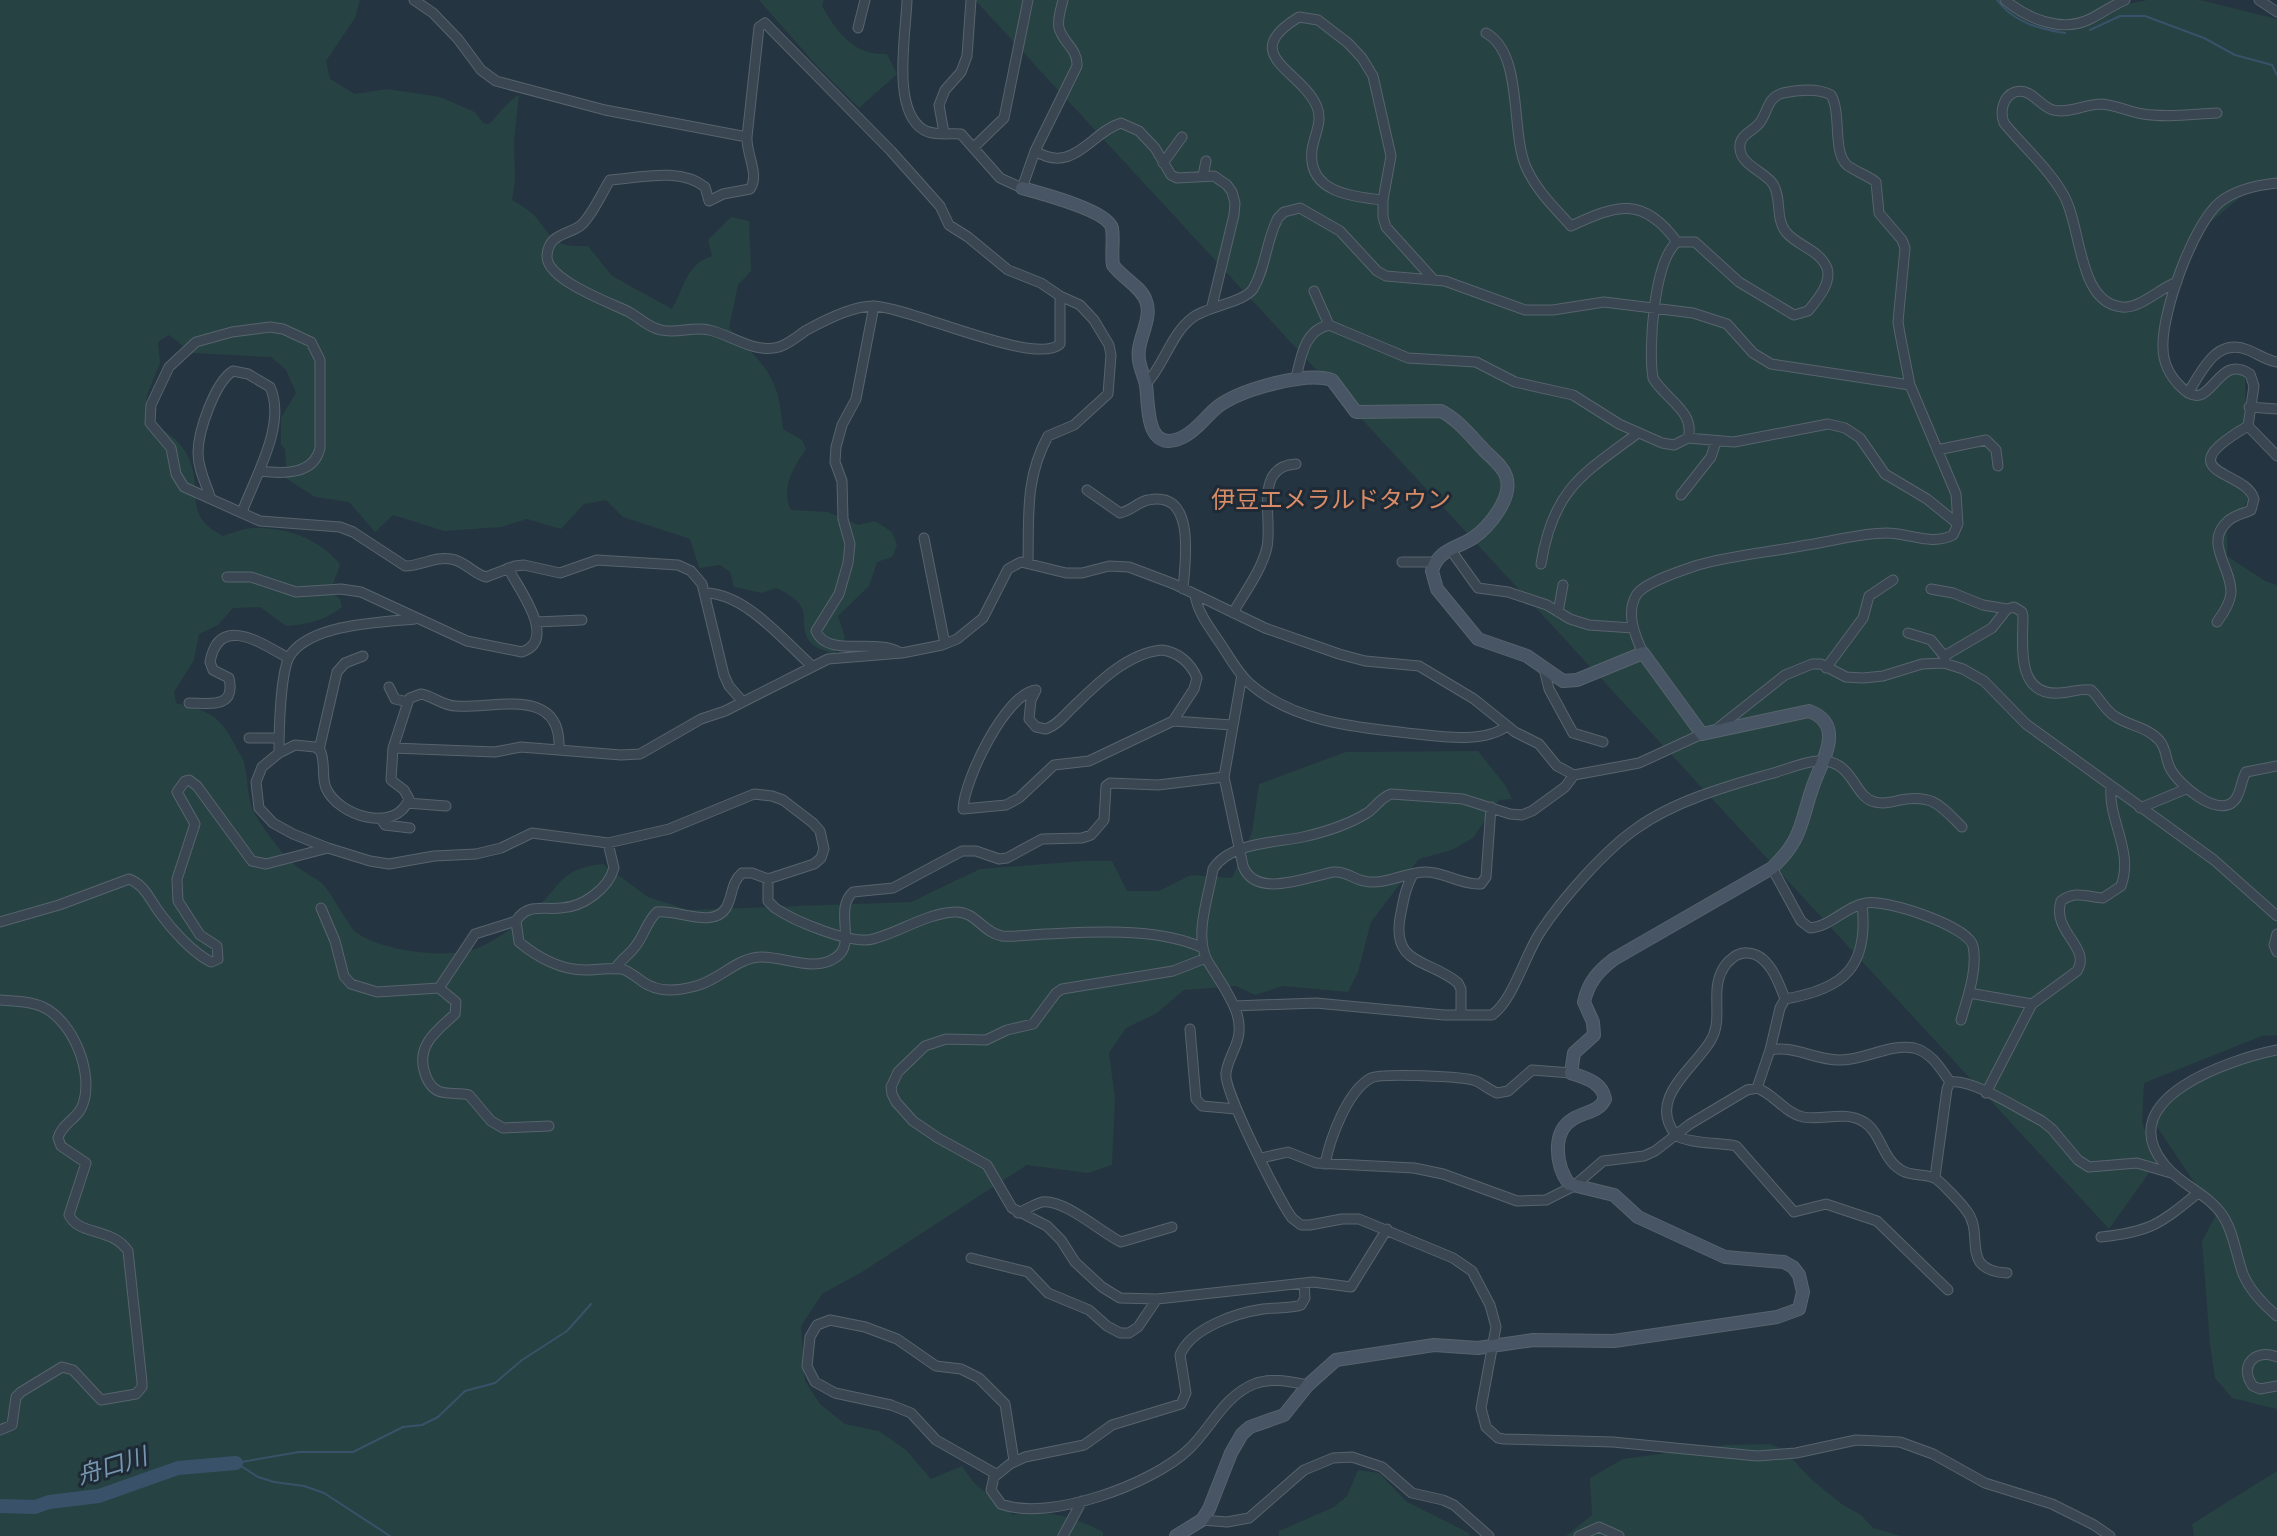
<svg xmlns="http://www.w3.org/2000/svg" width="2277" height="1536" font-family="'Space Grotesk','Noto Sans JP',sans-serif">
<rect width="100%" height="100%" fill="#253441"/>
<path fill="#274242" d="M0,0H360L355,18L326,61L330,79L355,94L387,89L440,97L475,112L483,123L489,124C498,116 509,99 519,95L514,141L515,180L512,200C519,204 528,209 534,215C555,240 552,247 588,246L612,276L672,309C684,288 686,264 712,256L708,240L731,217L749,221L751,271L738,285L729,328C765,368 778,372 783,429L802,440L806,449C794,467 780,488 791,510L828,512L858,525L875,521L892,532L897,545L892,557L877,562L869,586L838,616L845,638L834,654C827,651 815,648 811,643C793,624 822,609 776,588L762,593L734,587L730,572L720,565L699,568L690,539L623,517L606,500L584,504L561,529L527,519L501,527L444,531L393,515L375,532L349,502L315,497L287,479L285,449L281,445V418L296,393L286,370L271,357L192,353L169,335L158,342L160,363L147,395L145,419C163,429 182,440 190,461C203,494 182,515 223,536C232,533 244,528 254,528C288,528 318,538 340,564C338,574 331,583 332,593L340,599L342,607C325,621 307,624 286,626L260,607L233,608L218,625L199,634L194,660L174,692L176,703C209,711 220,715 236,747C238,752 243,757 244,763C249,780 246,800 256,816C268,835 284,858 303,871C312,877 319,879 327,889C333,897 352,931 357,933C383,951 444,959 475,949C494,942 515,926 531,913C560,889 558,868 603,864L648,897L688,910L911,902L980,869L1083,861H1112L1127,891H1159L1191,875L1232,878L1252,832L1259,784L1346,752L1478,751L1505,785L1512,799L1499,800L1473,838L1452,850L1419,859L1371,922L1358,972L1348,992L1283,986L1255,995L1236,986L1184,990L1157,1013L1126,1028L1109,1053L1115,1098L1112,1165L1088,1173L1027,1165L862,1272L822,1294L801,1326L805,1381L820,1404L845,1424L879,1431L906,1450L931,1479L962,1466L974,1483L1013,1515C1049,1510 1070,1515 1103,1532V1536H0Z
M759,0H824L822,6C837,32 854,56 887,54L897,74L859,108L817,66Z
M975,0H2111L2123,5L2147,0H2200L2277,19V180L2260,181L2189,240L2183,279L2160,333L2164,355L2180,380L2207,392L2227,371L2245,370L2246,429L2216,457L2220,474L2253,494L2227,529V556L2265,581L2277,585V1035L2262,1036L2144,1083L2142,1122L2156,1163L2109,1229Z
M2258,1054L2277,1055V1409L2232,1398L2215,1378L2210,1345L2202,1241L2216,1215L2153,1121L2169,1095Z
M1769,1444L1783,1449L1812,1480L1843,1505L1861,1515L1873,1528L1901,1536H1566L1592,1515L1590,1478L1623,1459L1725,1445Z
M1358,1470L1379,1473L1407,1502L1469,1533L1470,1536H1279V1531L1334,1507L1347,1496Z
M2277,1471V1536H2194L2192,1524Z"/>
<g fill="none" stroke-linecap="round" stroke-linejoin="round">
<path stroke="#395269" stroke-width="2" d="M1997,0C2013,22 2039,29 2065,33
M2090,30L2120,16H2145L2204,38L2235,55L2272,65L2277,75
M236,1463L299,1452H353L403,1427L422,1425L438,1417L465,1391L495,1383L522,1360L567,1331L591,1304
M238,1464L258,1477L274,1482L304,1486L324,1493L390,1536"/>
<path stroke="#395269" stroke-width="14" d="M0,1506L35,1507L49,1502L99,1496L178,1468L236,1463"/>
<defs>
<path id="street" d="M414,0L433,13L458,39L481,70L496,81L605,110L747,137
M907,0C906,34 891,111 924,130C934,136 949,133 961,134L1000,178L1022,188L1035,151L1077,66C1078,49 1063,43 1059,28C1057,19 1061,9 1063,0
M2005,0C2028,19 2062,33 2090,19C2102,13 2113,5 2125,0
M2259,0L2277,12
M1299,17L1318,20L1348,43L1362,58L1373,76L1391,156L1383,200C1352,197 1307,192 1312,150C1314,135 1323,122 1317,107C1302,70 1236,55 1299,17Z
M858,28L865,0
M1486,33C1524,54 1510,131 1526,167C1536,190 1554,207 1571,226C1616,205 1643,195 1677,242
M944,133L939,105L945,90L961,72L967,56L971,0
M974,147L1004,118L1028,0
M1035,151C1074,175 1091,132 1121,123L1139,131L1155,148L1171,175L1177,178L1214,176L1227,185L1232,192L1235,203L1234,215L1212,306
M1163,163L1182,137
M1203,175L1206,161
M2277,183C2258,185 2235,190 2220,202C2193,224 2161,314 2163,348C2163,362 2170,376 2180,386C2212,420 2215,350 2250,374L2254,386L2248,426L2277,456
M1383,200V217L1386,227L1433,279
M2177,282C2160,288 2140,309 2122,307C2077,303 2082,225 2063,194C2048,168 2023,146 2004,123C2000,113 2002,97 2015,92C2031,87 2039,106 2053,110C2068,114 2086,104 2101,104C2116,105 2129,112 2143,114C2167,118 2193,114 2217,113
M1314,291L1329,325
M874,306L856,399L842,425L836,447L835,462L842,481L843,519L850,544L848,563L839,594L816,631C827,658 875,638 899,652
M1296,378C1301,356 1305,330 1329,325L1408,358L1476,362L1515,382L1573,395L1619,424L1662,443L1674,445L1688,438
M1146,384C1164,365 1171,334 1192,318C1207,306 1243,303 1253,289C1266,268 1266,240 1278,218L1284,212L1300,208L1340,231L1377,271L1386,276L1445,281L1525,310H1553L1604,302L1693,313L1727,324L1753,353L1771,364L1910,385
M2188,393C2202,371 2216,337 2248,350C2258,354 2266,360 2277,362
M2249,407L2277,409
M1937,450L1986,440L1996,450L1998,466
M260,471C283,474 314,475 320,448V360L311,342L283,329L270,327L232,332L196,342L169,367L151,405L150,423L171,448L176,474L184,487L260,521L340,527L353,532L405,566C421,566 435,556 451,559C465,561 472,573 486,577L515,566L524,565L560,573L597,560L678,565L691,571L702,584L724,675L729,686L743,702
M1087,490L1120,513C1131,511 1138,502 1148,500C1197,489 1185,563 1183,589
M1681,495L1711,457L1716,442
M210,496C205,482 198,468 198,453C198,431 215,382 233,371L248,374L270,387C287,424 255,477 242,512
M924,538L945,644
M1450,549L1478,588L1508,592L1547,605L1570,619L1589,625L1633,628
M1028,562C1029,515 1025,478 1048,436L1074,425L1108,394L1111,355L1109,345L1094,320L1080,305L1060,296L1041,283L1008,270L968,237L949,225L940,206L891,151L765,23L759,27L747,137C746,154 760,175 750,189L723,194L709,201L705,187C680,167 639,178 610,180C603,191 590,219 580,226C567,235 548,234 547,256C546,280 611,303 629,312C640,318 649,328 661,330C677,334 693,326 709,330C732,335 754,354 779,347C788,344 797,337 805,331C823,321 852,306 873,306C910,307 1036,367 1060,344V296
M1402,562H1435
M1541,564C1553,490 1581,475 1638,433
M227,577H251L296,592L341,589L361,592L467,641L522,652C559,639 517,587 508,568
M1931,589L1953,593L1983,605L2007,609
M705,593C745,593 783,640 811,665
M1195,594C1197,612 1210,628 1220,643C1229,656 1237,672 1249,683C1294,723 1360,728 1417,734C1443,737 1485,743 1507,726
M1558,612L1563,585
M1233,613C1244,593 1262,570 1267,547C1273,519 1253,466 1296,464
M536,622L582,620
M2217,622C2223,614 2230,604 2231,593C2232,567 2203,543 2228,521C2234,515 2243,514 2251,510L2254,499C2246,469 2164,475 2248,426
M1908,633L1931,640L1945,657
M1162,650C1178,652 1191,663 1197,678L1194,689L1173,721L1089,761L1054,765L1019,798L1006,805L963,809C964,780 1006,693 1036,690L1031,700L1029,719L1036,727L1046,729C1057,725 1063,717 1071,709C1095,686 1126,653 1162,650Z
M1643,653C1635,636 1625,612 1637,594C1646,582 1683,570 1698,565C1733,555 1771,552 1807,545C1833,541 1861,533 1887,533C1908,533 1932,546 1953,535L1958,524L1956,494L1910,385L1900,334L1898,322L1905,248L1902,240L1879,213L1876,182C1867,175 1856,172 1847,165C1832,151 1842,114 1831,95C1818,88 1797,90 1783,93C1768,97 1768,110 1761,121C1754,132 1738,134 1740,149C1741,165 1765,172 1773,184C1782,198 1775,219 1786,232C1797,246 1819,249 1827,268C1832,283 1817,300 1808,311L1794,315L1739,282L1695,242H1677C1654,261 1648,348 1653,378C1664,398 1696,412 1688,438L1734,442L1828,424L1845,428L1860,438L1885,474L1927,499L1958,524
M1944,663L1946,655L1992,628L2007,609L2014,607L2022,612L2023,616C2023,643 2015,696 2059,693C2071,693 2079,688 2091,690C2100,698 2105,711 2116,717C2130,726 2147,727 2159,740C2167,749 2165,758 2170,768C2178,784 2217,818 2234,801C2241,794 2241,780 2246,772L2277,766
M1826,668L1863,618L1869,596L1893,580
M1544,669L1549,689L1573,733L1603,742
M1242,675L1224,777L1243,866C1256,900 1309,876 1334,872C1347,871 1352,879 1364,881C1384,886 1405,872 1426,872C1445,872 1461,885 1481,884L1486,877L1491,807
M389,687L395,699L408,702
M189,703C210,703 236,709 229,678L213,670L210,662C219,613 263,644 288,658
M1173,721L1232,725
M1718,728L1785,675L1812,664H1821L1846,677L1863,678L1883,676L1922,664L1944,663L1963,669L1984,681L2026,724L2214,860L2277,916
M249,738H279
M393,748L495,752L521,747L621,755L640,754L701,719L725,711L828,659L902,653L942,645L957,639L983,618L1008,569L1021,562L1066,573H1082L1109,566L1129,567L1174,584L1265,628L1339,654L1365,661L1419,666L1474,699L1515,732L1539,744L1557,766L1574,775L1639,763L1702,734
M559,749C562,685 494,709 456,706C443,706 433,696 421,694L410,698L408,702L393,748L391,780L404,790L409,799C396,834 338,816 326,788C321,776 326,762 320,750L315,747L295,745L279,753L262,767L256,782L259,808L273,823L293,834L328,848L370,861L389,864L434,856L476,854L501,848L532,833L608,843L669,829L754,794L772,796L783,800L813,823L820,831L824,849L821,858L814,864L768,879L752,873H742C731,882 733,896 726,908C713,929 677,909 657,912C646,922 644,937 634,948C628,956 620,960 615,969
M319,750L337,672L345,663L363,656
M279,753C279,733 280,668 291,654C313,624 381,622 415,619
M1574,775L1565,787L1532,811L1522,815L1510,814L1463,799L1391,794C1380,798 1376,807 1367,813C1348,825 1325,832 1303,837C1275,843 1230,842 1213,869C1209,896 1194,934 1207,960C1217,977 1231,995 1237,1014C1245,1041 1229,1052 1226,1073C1223,1090 1279,1200 1292,1218L1301,1225H1310L1342,1219H1359L1453,1258L1472,1271L1490,1305L1496,1327L1481,1408L1486,1427L1498,1438L1504,1439L1613,1442L1757,1456L1796,1453L1856,1440L1900,1442L1933,1454L1985,1483L2052,1504L2094,1525L2110,1536
M407,803L446,806
M2140,808L2186,789
M381,819L385,825L410,828
M608,843L614,868C608,889 583,907 561,908C543,910 527,903 516,921L519,942C537,957 561,970 585,970C597,970 611,967 622,969C629,971 636,977 643,982C659,993 677,991 696,986C720,980 737,957 762,957C785,957 814,972 835,958C858,944 833,910 853,892L893,888L962,851H976L999,859L1007,858L1042,839L1082,838L1091,835L1104,820L1106,786L1110,783L1158,785L1224,777
M1772,868L1801,921L1810,928C1830,927 1846,906 1866,903C1886,899 1968,926 1973,946C1978,969 1967,999 1961,1020
M1413,874C1405,888 1403,903 1400,918C1392,966 1430,959 1458,983L1461,989V1015
M768,879V901L775,908C794,921 851,945 873,939C900,932 925,914 954,912C975,910 983,933 1002,936C1016,937 1031,935 1045,934C1094,932 1158,927 1203,948
M321,908L335,941L344,976L351,984L377,992L439,988L456,1002L455,1014C438,1030 417,1044 424,1070C426,1078 430,1087 438,1091C447,1095 459,1092 469,1095L491,1121L503,1128L549,1126
M0,922L59,905L129,879C145,885 150,900 159,912C172,930 192,952 211,962L218,959L217,946L200,935L178,901L177,879L195,824L177,792L185,781L189,780L197,786L252,861L266,864L328,848
M2277,934L2274,945L2277,952
M1206,958L1173,971L1062,989L1056,993L1033,1024L1007,1030L986,1040L946,1039L925,1046L898,1072L891,1087L892,1094L896,1102L913,1121L938,1138L987,1165L1012,1208L1047,1226L1061,1240L1075,1262L1102,1287L1120,1298L1157,1299L1313,1282L1351,1287L1387,1229
M439,988L475,934L516,921
M1969,993L2032,1004
M1785,999C1845,989 1869,966 1862,904
M0,1000C13,1001 31,1001 43,1007C73,1021 94,1073 83,1104C79,1118 62,1123 58,1138L61,1146L86,1163L69,1215C79,1236 112,1227 128,1251L142,1382V1387L136,1394L101,1400L73,1370L62,1367L21,1392L16,1397L12,1425L0,1430
M1234,1006L1316,1003L1444,1015H1492C1514,999 1525,954 1541,931C1562,899 1605,850 1637,828C1673,802 1724,787 1766,775C1784,771 1808,759 1826,761C1854,765 1855,798 1875,802C1882,804 1893,802 1900,800C1933,794 1940,805 1962,827
M1190,1029L1196,1099L1202,1106L1236,1109
M1770,1050C1795,1045 1814,1060 1839,1060C1863,1061 1890,1043 1914,1048C1931,1052 1941,1069 1950,1082
M2277,1050C2232,1059 2111,1098 2164,1164C2180,1185 2209,1194 2223,1216C2234,1233 2236,1255 2243,1274C2250,1291 2263,1304 2277,1316
M1950,1082C1972,1078 2020,1110 2042,1121L2052,1129L2078,1160L2089,1167L2137,1163L2171,1173
M1757,1088L1770,1050L1780,1008L1785,999C1779,983 1769,954 1748,953C1739,952 1733,957 1727,963C1707,987 1725,1016 1711,1040C1695,1068 1646,1099 1676,1135C1683,1143 1724,1143 1736,1146L1794,1212L1826,1204L1877,1221L1948,1290
M1986,1093L2032,1004L2077,971C2092,947 2051,932 2061,901C2075,890 2087,897 2103,898L2121,886C2134,851 2108,821 2111,787
M1261,1158L1288,1152L1316,1163L1414,1168L1443,1174L1517,1201L1546,1200L1574,1186L1603,1161L1644,1156L1655,1151L1690,1124L1747,1090L1757,1088C1774,1094 1785,1113 1803,1117C1823,1121 1845,1110 1864,1122C1881,1132 1882,1159 1901,1170C1911,1177 1928,1173 1936,1179C1942,1183 1961,1203 1966,1210C1986,1234 1958,1270 2007,1273
M1325,1164C1330,1139 1347,1091 1371,1078C1381,1073 1464,1076 1476,1081C1483,1084 1489,1090 1497,1093L1508,1091L1532,1070L1571,1073
M1935,1177L1947,1089L1950,1082
M1018,1213C1026,1210 1034,1204 1042,1202C1063,1198 1102,1233 1121,1242L1172,1227
M2101,1237C2150,1232 2160,1224 2198,1193
M971,1258L1028,1272L1048,1293L1089,1310L1107,1326L1120,1333H1129L1138,1327L1157,1299
M1304,1283L1305,1298L1301,1305C1289,1309 1275,1307 1263,1309C1236,1313 1191,1328 1180,1355L1186,1393L1181,1404L1112,1425L1084,1445L1025,1457L1010,1464L994,1477L991,1490L1001,1504C1049,1522 1153,1484 1189,1449C1211,1428 1224,1396 1254,1384C1271,1377 1291,1382 1308,1385
M2277,1357C2255,1348 2238,1366 2253,1386L2260,1389L2277,1386
M996,1474L936,1440L911,1413L891,1405L835,1393L815,1382L807,1366L808,1357L810,1337L817,1325L830,1320L865,1327L897,1339L936,1366L961,1369L979,1378L1005,1404L1014,1461
M1202,1520L1227,1522L1249,1518L1304,1470L1333,1458L1352,1457L1382,1467L1412,1493L1443,1500L1454,1505L1489,1536
M1063,1536L1082,1501
M1579,1536L1599,1527L1619,1536"/>
<path id="secondary" d="M1022,188C1039,193 1107,210 1112,228C1114,240 1111,253 1113,265C1122,278 1141,286 1146,301C1152,316 1141,334 1139,349C1137,363 1143,372 1146,385C1149,406 1145,455 1183,437C1198,430 1207,414 1220,405C1243,389 1307,371 1332,380L1356,412L1441,411C1459,420 1473,439 1487,453C1494,460 1503,467 1506,476C1514,497 1489,527 1473,538C1455,549 1438,550 1432,571L1437,589L1478,639L1527,656L1563,681L1577,680L1643,653L1702,734L1809,711C1847,725 1821,762 1813,786C1800,823 1803,839 1772,868L1614,959C1598,971 1588,983 1584,1002L1593,1022L1594,1035L1574,1053L1571,1073C1586,1078 1602,1082 1605,1099C1598,1113 1585,1111 1573,1119C1551,1132 1556,1166 1569,1184L1614,1195L1638,1217L1725,1257L1784,1262L1793,1267L1799,1275L1803,1292L1799,1309L1777,1317L1614,1341L1533,1340L1478,1348L1434,1345L1336,1360L1308,1385L1284,1415L1250,1427L1242,1434L1231,1453L1209,1509L1202,1520L1176,1536"/>
</defs>
<use href="#street" stroke="#57646e" stroke-width="11"/>
<use href="#secondary" stroke="#57646e" stroke-width="14"/>
<use href="#street" stroke="#3a4651" stroke-width="9"/>
<use href="#secondary" stroke="#485564" stroke-width="12"/>
</g>
<g text-anchor="middle" stroke-width="6" stroke-linejoin="round" paint-order="stroke">
<g font-size="24" fill="#d88b65" stroke="#1e2b36">
<text x="1331" y="508">伊豆エメラルドタウン</text>
</g>
<g font-size="24" font-style="italic" fill="#7695af" stroke="#1e2b36">
<text transform="translate(112 1466) rotate(-17)" y="8">舟口川</text>
</g>
</g>
</svg>
